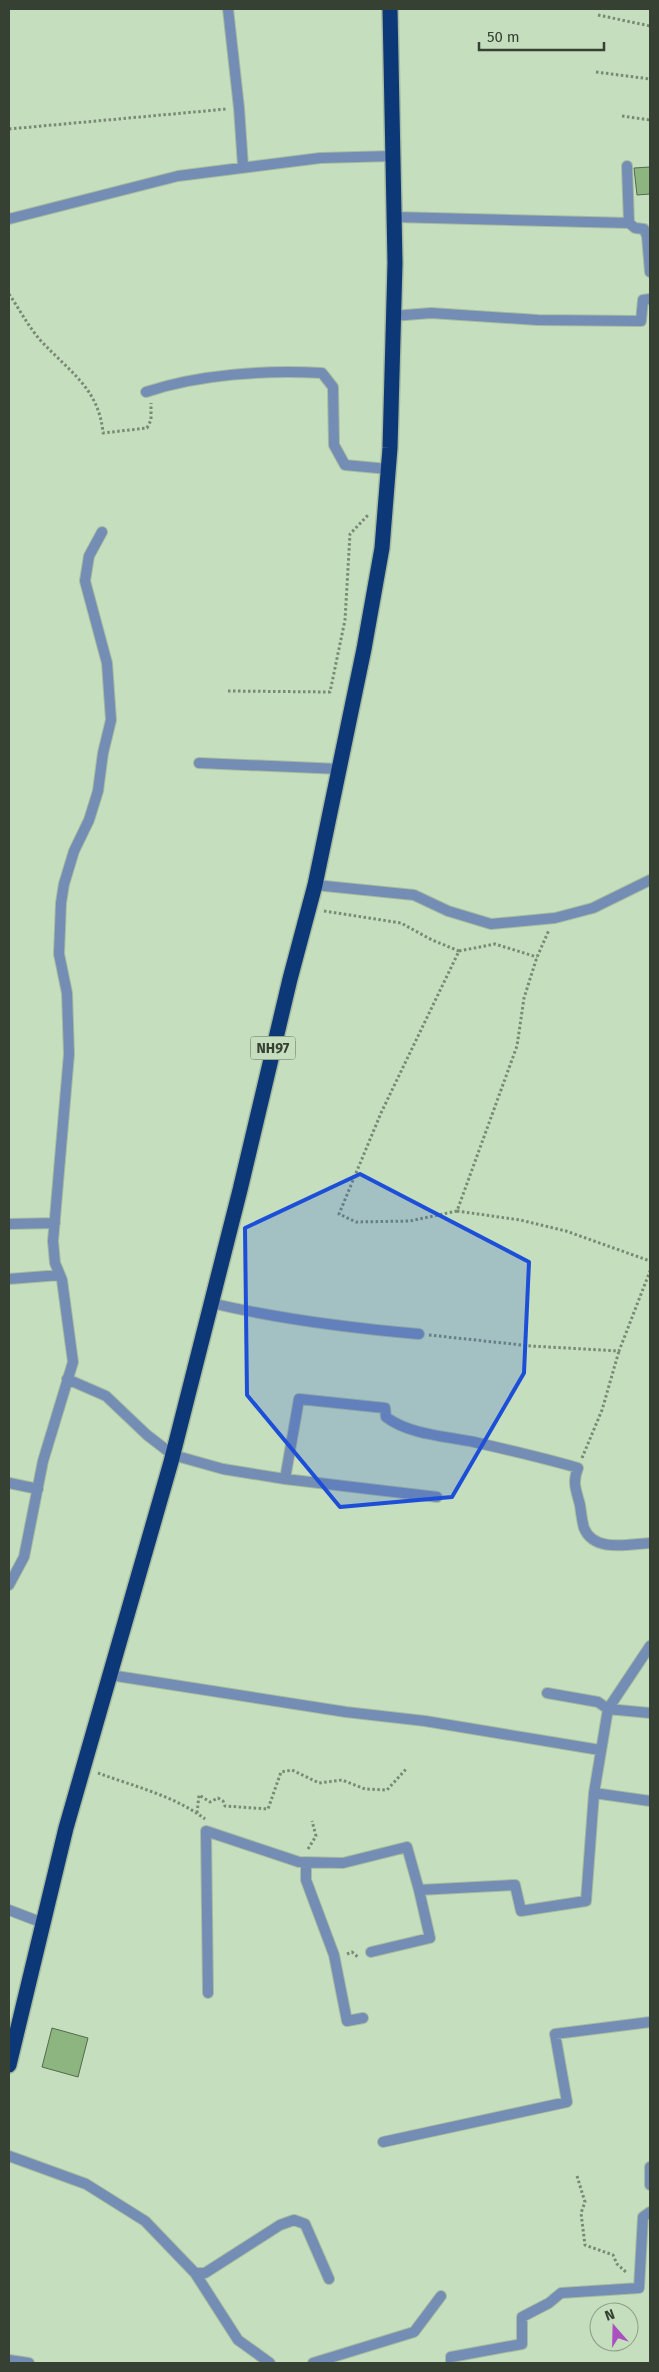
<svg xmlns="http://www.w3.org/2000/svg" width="659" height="2372" font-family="'Fira Sans',sans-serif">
<rect width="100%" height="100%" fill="#c5debe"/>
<path fill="#8cb580" stroke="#546a4e" d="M650,167V194L637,195L634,168Z
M52,2028L88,2038L78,2077L42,2067Z"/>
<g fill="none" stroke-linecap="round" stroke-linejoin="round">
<defs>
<path id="lane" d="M199,763L340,769"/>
<path id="street" d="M228,9L239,108L243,166
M394,217L629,223L627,166
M9,219L178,176L320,158L393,156
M629,223L635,228L644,229L647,236L650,272
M393,316L431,313L538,320L641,321L643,300L650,299
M146,392C200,374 266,370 322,373L333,387L334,445L345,465L388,469
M315,885L414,895L448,911L491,924L555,918L593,908L650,880
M9,1224L55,1223
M9,1279L60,1275
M211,1303C279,1319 350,1328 419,1334
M67,1379L106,1396L147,1435L173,1455L223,1469L285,1479L437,1497
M285,1479L299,1399L385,1408L386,1417C410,1435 446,1436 474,1442C509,1450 544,1458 578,1468C572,1483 576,1489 580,1505C581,1512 582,1521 584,1528C594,1553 629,1544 650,1543
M9,1483L38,1489
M9,1585L24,1557L43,1461L73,1362L62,1280L55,1263L53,1241L69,1054L67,993L59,954L61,903L64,884L74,851L89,820L98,791L103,753L111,720L107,663L85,581L89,556L102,532
M110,1675L346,1712L425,1721L600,1750
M547,1693L598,1702L608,1709L650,1713
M594,1793L650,1801
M306,1862V1880L334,1955L347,2021L363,2018
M9,1910L43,1923
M371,1952L430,1938L419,1890
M208,1993L206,1831L299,1862L343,1863L407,1847L419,1890L515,1885L521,1911L586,1901L594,1793L608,1709L650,1646
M383,2142L567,2102L555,2034L650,2022
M9,2156L86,2184L145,2221L195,2273H205L280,2225L294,2220L305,2224L329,2279
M650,2167V2185
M195,2273L238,2340L270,2363
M9,2360L29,2363
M313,2363L414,2332L441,2296
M451,2363V2357L522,2344V2317L549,2303L561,2293L639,2288L643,2217L650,2212"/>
<path id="highway" d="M9,2065L66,1828L171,1462L240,1190L290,979L315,885L364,649L382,548L390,448L395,263L390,9"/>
</defs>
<use href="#lane" stroke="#a6bb9f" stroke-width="12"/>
<use href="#street" stroke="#a6bb9f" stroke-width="12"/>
<use href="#highway" stroke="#a6bb9f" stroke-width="18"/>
<path stroke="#798a74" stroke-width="3" stroke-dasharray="2.5 2.5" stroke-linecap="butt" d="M598,15L650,26
M596,72L650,79
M622,116L650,120
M9,129L227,109
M9,294C20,310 29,328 42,342C70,372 99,389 103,433L147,428L151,420V403
M228,691L330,692L345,620L350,534L369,514
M324,911L401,923L432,940L459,951L381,1113L339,1214L356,1222L410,1221L457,1211L517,1046L524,998L537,957L549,930
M459,951L495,944L537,957
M457,1211L520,1220L566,1231L650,1261
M429,1335L531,1346L619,1351L650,1271
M582,1458L602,1410L619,1351
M98,1773C133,1786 175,1796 205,1819
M197,1813L199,1795L210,1802L218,1798L223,1801L225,1806L268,1809L281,1772L292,1770L319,1783L342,1780L365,1789L387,1790L407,1768
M308,1849L316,1836L312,1821
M347,1954L352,1952L359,1958
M577,2176L585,2202L581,2213L585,2245L613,2255L617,2264L627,2273"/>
<use href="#lane" stroke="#738db4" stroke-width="10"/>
<use href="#street" stroke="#738db4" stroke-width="10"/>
<use href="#highway" stroke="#0d3877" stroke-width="15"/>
</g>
<path fill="#1d4ed8" fill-opacity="0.2" stroke="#1d4ed8" stroke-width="4" stroke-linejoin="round" d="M360,1174L529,1262L524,1373L452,1497L340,1507L247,1395L245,1228Z"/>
<g text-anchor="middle" stroke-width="4" stroke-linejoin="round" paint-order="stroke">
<rect fill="#c5debe" stroke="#616f5d" stroke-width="1" x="250.5" y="1036.5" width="45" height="23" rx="4"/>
<g font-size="14" font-weight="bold" fill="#364033">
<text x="273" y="1053">NH97</text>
</g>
</g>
<rect width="659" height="2372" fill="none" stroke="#364033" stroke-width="20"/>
<g transform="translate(614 2327) rotate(340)"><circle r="24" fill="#c5debe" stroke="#8c9f86"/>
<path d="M0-4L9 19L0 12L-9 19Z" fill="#a952bf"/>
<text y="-8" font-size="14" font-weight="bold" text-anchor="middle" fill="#364033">N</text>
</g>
<path d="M479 42v8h125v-8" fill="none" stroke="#364033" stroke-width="2.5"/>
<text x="487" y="42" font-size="15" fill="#364033" stroke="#c5debe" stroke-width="4" paint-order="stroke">50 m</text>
</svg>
